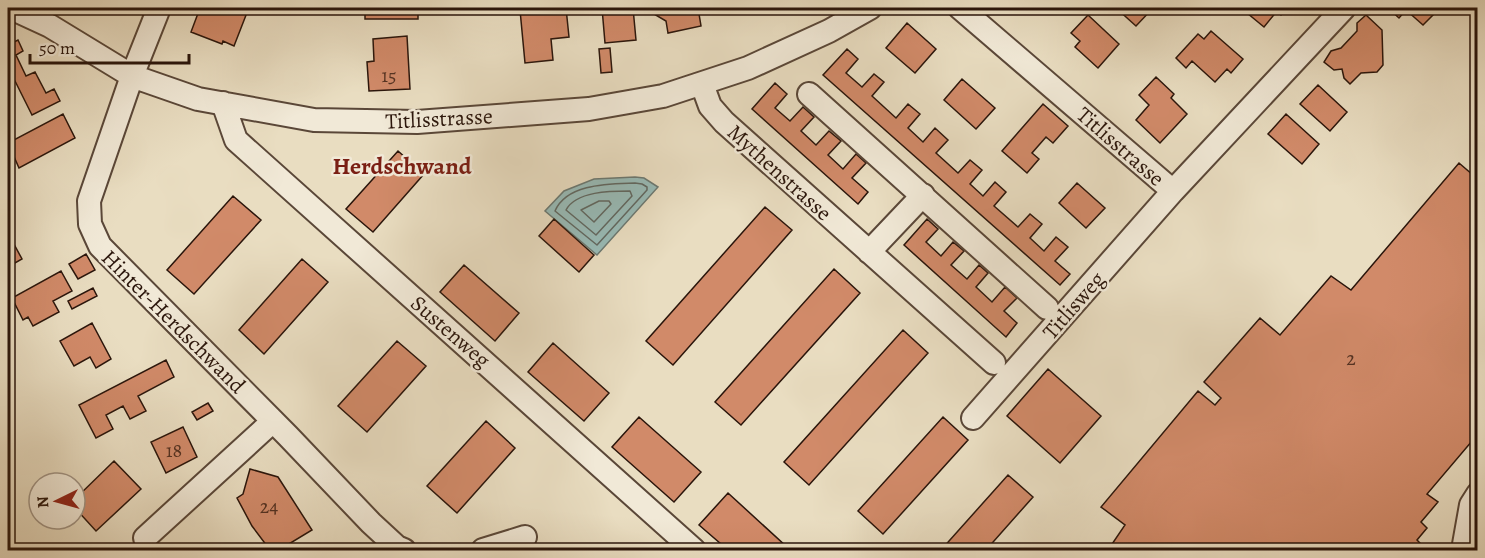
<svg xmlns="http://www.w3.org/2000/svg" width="1485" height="558" font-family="Alegreya,serif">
<rect width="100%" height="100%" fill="#e9ddc1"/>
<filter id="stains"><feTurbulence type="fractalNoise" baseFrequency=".00333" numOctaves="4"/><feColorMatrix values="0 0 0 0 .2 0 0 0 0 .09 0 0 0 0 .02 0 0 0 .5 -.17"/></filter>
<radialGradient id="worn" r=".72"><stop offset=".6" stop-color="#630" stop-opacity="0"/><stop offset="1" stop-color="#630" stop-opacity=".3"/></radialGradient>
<path fill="#98bbb7" stroke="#6c7972" stroke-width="1.5" d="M635,177L644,178L658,187L597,255L545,211L564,191L594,179Z"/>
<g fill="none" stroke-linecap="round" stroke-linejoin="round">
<path stroke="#616861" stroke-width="1.5" d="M635,183L642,184L647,187V190L597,245L555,211C567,183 610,184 635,183Z
M630,191L632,196L596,235L566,210C576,191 611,191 630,191Z
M599,201H609L611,204L594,222L581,210Z"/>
</g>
<path fill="#d18a69" stroke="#2a150b" stroke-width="1.5" d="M200,8H242L248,10L234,46L223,41L222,44L191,32Z
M365,8H418V19H365Z
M544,8H566L569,37L551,39L553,60L525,63L520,10Z
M602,8H633L636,40L605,43Z
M653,8H698L701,26L668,33L666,21L654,14Z
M1116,8H1153L1136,26Z
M1241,8H1287L1281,15L1277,11L1264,27Z
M1388,8H1429L1435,13L1423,25L1406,10L1399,18Z
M1088,15L1119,44L1098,68L1075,47L1080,41L1071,33Z
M1366,15L1382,30L1383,65L1377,72L1361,73L1350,84L1344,78L1342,69L1334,70L1324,62L1331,51L1341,48L1357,31V23Z
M907,23L936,49L915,73L886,48Z
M1211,31L1243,59L1231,73L1227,69L1215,82L1192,61L1186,68L1176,58L1198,34L1204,39Z
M407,36L410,89L369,91L367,62L374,61L373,39Z
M18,40L23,51L16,55L26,76L35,72L46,93L54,89L60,101L32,115L15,81L8,85V45Z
M610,48L612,72L601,73L599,49Z
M847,49L858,59L846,73L862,87L874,74L884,82L872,96L896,118L908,104L920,114L908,128L923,142L935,128L948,140L936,153L958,173L970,160L982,170L970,184L983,196L995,182L1006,192L994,206L1018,227L1030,214L1042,224L1030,238L1044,251L1056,237L1068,247L1055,261L1070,274L1060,285L823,75Z
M1156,77L1174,94L1171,98L1187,114L1160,143L1136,120L1149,105L1139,95Z
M962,79L995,108L976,129L944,100Z
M775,83L787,94L775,108L790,121L803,107L814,117L801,131L816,145L829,131L841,141L828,155L843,169L856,154L866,163L852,178L868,192L858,204L752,109Z
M1318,85L1347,112L1330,131L1300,104Z
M1043,104L1068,126L1053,143L1046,137L1032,153L1039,159L1027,173L1002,151Z
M63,114L75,138L19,168L8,143Z
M1286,114L1319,144L1302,164L1268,134Z
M398,151L424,174L373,232L346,209Z
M1459,163L1473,175L1478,170V434L1427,494L1438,502L1421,522L1427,528L1417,540L1420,543L1415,550H1148L1143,545L1139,550H1108L1125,525L1101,507L1198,391L1215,405L1221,398L1204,382L1260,318L1280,335L1331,276L1351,290Z
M1077,183L1105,208L1086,228L1059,203Z
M233,196L261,220L194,294L167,270Z
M765,207L792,230L673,365L646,341Z
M554,219L594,255L579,272L539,236Z
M927,219L938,229L926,242L941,256L953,242L964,251L951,265L967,279L979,265L988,273L976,287L992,302L1005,287L1017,298L1004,311L1017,323L1006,337L904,245Z
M8,233L22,259L8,267Z
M86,254L95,270L78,279L69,264Z
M302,259L328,282L264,354L239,330Z
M464,265L519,313L495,341L440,292Z
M834,269L860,293L741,425L715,402Z
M61,271L72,291L53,301L59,312L33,326L28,317L23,320L12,298Z
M93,288L97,296L72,309L68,301Z
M92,323L111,359L96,368L90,357L74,366L60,341Z
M903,330L928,353L809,485L784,462Z
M397,341L426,366L367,432L338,406Z
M553,343L609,393L584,421L528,372Z
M166,360L174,377L138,396L146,411L130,419L123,406L106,415L113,429L96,438L79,405Z
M1048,369L1101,416L1060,463L1007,416Z
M208,403L213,411L197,420L192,412Z
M639,417L701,472L674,502L612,447Z
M943,417L968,440L883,534L858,511Z
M486,421L515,448L457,513L427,486Z
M183,427L197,457L166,473L151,442Z
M114,461L141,489L96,531L75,508V499Z
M250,469L278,477L312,530L279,550H270L252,526L237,498L243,494Z
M1008,475L1033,497L986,550H941Z
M728,493L787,547L784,550H728L699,525Z"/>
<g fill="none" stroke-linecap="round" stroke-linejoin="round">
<defs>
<path id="street" d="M11,8L50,26L132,76L198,99L314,120L417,122L589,109L663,96L748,68L829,31L870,8
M159,8L132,76L89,201L90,224L100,246L288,436L371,523L397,547L404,550
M960,8L1173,191
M702,84L710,106L724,122L994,363
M809,94L1047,308
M223,103L236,140L694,550
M869,252L923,195
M973,418L1173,191L1344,8
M145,538L273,421
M483,550L525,537
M1463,550L1471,505L1478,494"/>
</defs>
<use href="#street" stroke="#5a4738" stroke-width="26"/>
<use href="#street" stroke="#f1e9d7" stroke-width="22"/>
</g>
<g text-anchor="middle" stroke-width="5" stroke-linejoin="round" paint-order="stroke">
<g font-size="20" fill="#543222">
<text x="389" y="82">15</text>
<text x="1351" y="365">2</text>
<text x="174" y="457">18</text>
<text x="269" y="513">24</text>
</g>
<g font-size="22" fill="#2a150b" stroke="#f1e9d7">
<text transform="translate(439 118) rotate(-3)" y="8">Titlisstrasse</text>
<text transform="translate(1121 146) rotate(41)" y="8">Titlisstrasse</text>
<text transform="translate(780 172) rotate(42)" y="8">Mythenstrasse</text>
<text transform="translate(1073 305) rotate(-49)" y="8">Titlisweg</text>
<text transform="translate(174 321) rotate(45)" y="8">Hinter-Herdschwand</text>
<text transform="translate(451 331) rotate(41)" y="8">Sustenweg</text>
</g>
<g font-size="24" font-weight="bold" fill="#7a1f14" stroke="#f1e9d7">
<text x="402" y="174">Herdschwand</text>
</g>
</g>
<rect width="1485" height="558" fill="none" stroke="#e9ddc1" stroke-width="30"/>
<rect x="9" y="9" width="1467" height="540" fill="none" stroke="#2a150b" stroke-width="3"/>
<rect x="15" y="15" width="1455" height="528" fill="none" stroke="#2a150b" stroke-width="1.5"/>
<g transform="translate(57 501) rotate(265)"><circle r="28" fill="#f1e9d7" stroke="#a19485" stroke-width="1.5"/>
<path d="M0-4.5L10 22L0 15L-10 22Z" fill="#8f2418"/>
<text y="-9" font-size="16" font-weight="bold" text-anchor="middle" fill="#2a150b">N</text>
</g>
<path d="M30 54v9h159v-9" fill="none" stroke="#2a150b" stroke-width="3"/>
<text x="39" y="54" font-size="18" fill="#2a150b" stroke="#f1e9d7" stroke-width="4.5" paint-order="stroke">50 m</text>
<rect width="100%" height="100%" filter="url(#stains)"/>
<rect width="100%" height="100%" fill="url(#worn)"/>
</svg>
